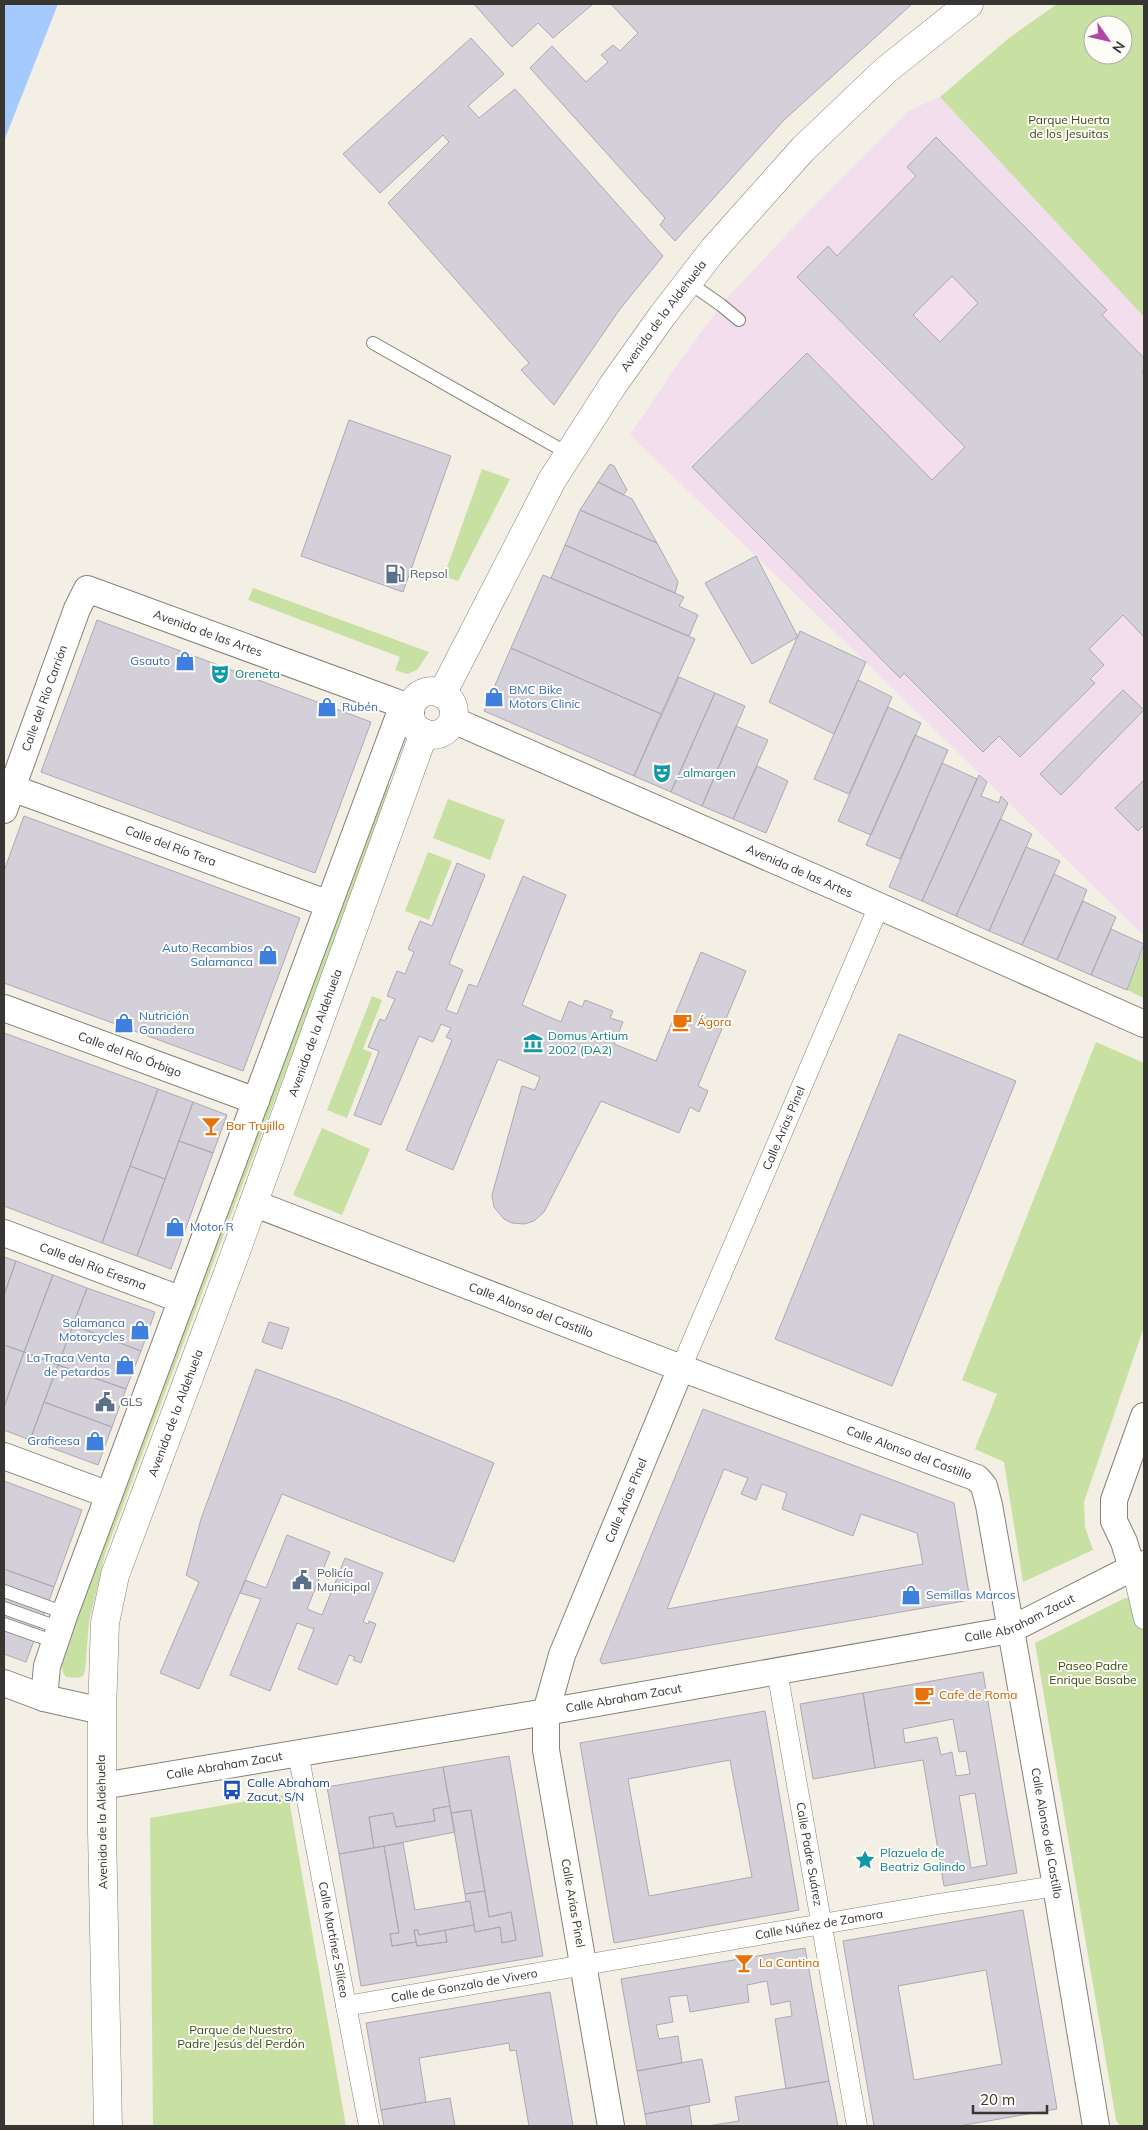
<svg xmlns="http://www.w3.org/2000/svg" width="1148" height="2130" font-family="Mulish,sans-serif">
<rect width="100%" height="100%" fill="#f3efe4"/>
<path fill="#f2deed" d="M940,97L1144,317V936L866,662L630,435L679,362L725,300L810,210L910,110Z"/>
<path fill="#c8e0a2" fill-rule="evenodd" d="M1057,4H1144V317L940,97L1009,38ZM1093,25H1123V55H1093Z
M482,469L510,479L458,581L444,576Z
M253,588L429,652L417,670L407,674L395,670L400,657L248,600Z
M389,784L392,792L229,1220L225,1218L385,785Z
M448,799L505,820L490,860L433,838Z
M428,852L452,861L429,920L405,911Z
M1144,947V998L1127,990Z
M372,996L382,1000L363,1049L372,1053L347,1118L327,1110Z
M1096,1042L1144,1063V1327L1084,1502L1085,1527L1093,1550L1023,1582L1004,1462L975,1449L997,1394L962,1380Z
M322,1128L370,1149L342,1215L293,1195Z
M220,1232L224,1234L105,1554L89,1622L85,1671L83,1676L78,1678L66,1677C55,1665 66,1648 71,1634Z
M1144,1593V2126H1120L1116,2120L1035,1643L1123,1599Z
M288,1794L346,2126H153L150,1818Z"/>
<path fill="#a5cafd" d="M4,4H58L4,141Z"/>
<path fill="#d4d0da" stroke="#ada8b2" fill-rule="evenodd" d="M474,4H593L553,38L538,23L512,47Z
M611,4H912L784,120L675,241L660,225L665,218L530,68L552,46L586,82L608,62L601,55L613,45L620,51L638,33Z
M471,38L504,74L468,106L479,118L515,89L663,256L620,309L554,405L521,370L529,363L388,203L449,142L443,135L380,193L343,154Z
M936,137L1107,310L1102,315L1144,358V370L1142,372L1144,375V637L1123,615L1089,649L1104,665L1090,679L1095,683L1020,757L999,736L983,752L904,673L900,678L692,467L807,353L932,480L965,447L797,277L828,246L837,256L916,176L907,167ZM952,276L978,303L940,342L913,315Z
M349,420L451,456L403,592L301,556Z
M610,464L614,466L627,490L623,495L598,482Z
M598,482L632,499L657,543L580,510Z
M580,510L657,543L678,582L675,593L565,545Z
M565,545L684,597L679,606L698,615L689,636L551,578Z
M756,556L798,637L752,664L705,583Z
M543,575L695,639L661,714L511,648Z
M97,620L371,722L315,873L41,772Z
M800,631L866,662L834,734L769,702Z
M511,648L661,714L634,776L484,711Z
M679,677L715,693L671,792L634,776Z
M858,680L892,697L849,794L814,779Z
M1123,690L1144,710L1061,795L1040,774Z
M715,693L745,706L702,806L671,792Z
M888,707L921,723L871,835L838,821Z
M736,726L768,740L733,819L702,806Z
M915,735L948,750L900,859L866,845Z
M942,763L977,779L922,901L889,887Z
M757,766L788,781L766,833L733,819Z
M979,775L987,782L981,796L999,803L1001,796L1008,803L956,916L922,901Z
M1144,780V825L1138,831L1115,808Z
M24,816L300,918L243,1071L4,983V871Z
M1000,819L1032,834L989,931L956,916Z
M1026,847L1060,861L1022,945L989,931Z
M457,863L485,875L449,964L463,970L446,1010L457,1014L469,984L477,987L523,876L566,895L522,1005L561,1022L569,1001L582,1007L585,1000L613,1011L610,1018L623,1022L614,1044L656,1061L701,952L746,971L698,1086L708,1091L699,1112L690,1107L679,1133L601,1101L544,1212L534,1221L524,1224L512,1223L504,1219L494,1207L492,1195L522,1086L535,1090L540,1077L498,1059L453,1170L406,1150L452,1040L446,1037L451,1028L441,1024L433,1042L419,1036L381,1125L354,1115L379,1051L368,1047L380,1019L385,1021L395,999L387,996L392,983L397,971L405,974L414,952L408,949L420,921L432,926Z
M1054,874L1087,890L1057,960L1022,945Z
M1083,901L1116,917L1091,975L1057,960Z
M1111,929L1144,944L1127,990L1091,975Z
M4,1033L158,1089L102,1243L4,1206Z
M899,1034L1016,1081L892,1386L775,1339Z
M158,1089L193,1102L165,1179L130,1166Z
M193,1102L227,1115L213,1153L179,1141Z
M179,1141L213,1153L171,1269L137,1256Z
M130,1166L165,1179L137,1256L102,1243Z
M4,1257L16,1261L4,1295Z
M16,1261L53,1275L24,1352L4,1345V1295Z
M53,1275L87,1288L58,1365L24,1352Z
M87,1288L155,1312L141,1351L73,1325Z
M269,1322L289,1328L282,1349L262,1342Z
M73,1325L141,1351L126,1389L58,1365Z
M4,1345L24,1352L4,1407Z
M24,1352L58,1365L30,1440L4,1430V1407Z
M58,1365L126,1389L112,1427L44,1402Z
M256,1369L348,1403L494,1463L454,1562L282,1494L199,1689L160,1673L199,1582L186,1575L189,1565L201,1519Z
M44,1402L112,1427L98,1465L30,1440Z
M703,1409L954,1503L970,1600L602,1664L600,1660ZM724,1469L748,1478L741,1494L756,1500L762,1484L787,1493L782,1509L853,1536L861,1514L917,1533L923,1564L667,1609Z
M4,1481L82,1510L54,1587L4,1569Z
M287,1535L330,1552L307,1609L322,1615L345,1558L383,1573L363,1622L368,1624L369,1621L376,1624L361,1663L353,1660L355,1657L349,1655L337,1685L298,1669L314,1629L297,1623L270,1691L230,1675L261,1599L240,1593L245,1580L266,1588Z
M4,1569L54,1587L26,1662L4,1654Z
M983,1672L1017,1873L944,1886L923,1760L875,1768L863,1693ZM953,1719L959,1752L966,1751L970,1774L956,1776L952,1752L941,1755L937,1737L905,1743L903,1729ZM975,1793L987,1865L971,1868L959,1796Z
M863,1693L875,1768L813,1779L800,1704Z
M765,1711L799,1910L614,1943L580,1743ZM730,1760L752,1877L649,1896L628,1779Z
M509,1756L543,1956L361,1986L339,1854L384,1846L399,1933L390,1934L392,1946L416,1942L417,1946L447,1942L445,1930L474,1925L475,1932L500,1927L502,1943L516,1940L511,1912L489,1917L471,1810L451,1813L443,1767Z
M443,1767L450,1806L433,1809L435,1821L396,1827L393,1813L369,1817L374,1848L339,1854L327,1787Z
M450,1806L455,1832L374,1848L369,1817L393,1813L396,1827L435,1821L433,1809Z
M471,1810L485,1891L465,1894L451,1813Z
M403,1843L415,1910L470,1901L474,1925L419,1935L418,1930H414L416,1942L392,1946L390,1934L399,1933L384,1846Z
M485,1891L489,1917L511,1912L516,1940L502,1943L500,1927L475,1932L470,1901L466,1902L465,1894Z
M1023,1910L1057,2109L959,2126H874L843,1941ZM986,1970L1002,2064L914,2080L898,1986Z
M414,1930H418L419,1935L445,1930L447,1942L417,1946Z
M805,1948L829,2081L786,2089L775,2019L792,2016L790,2001L771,2005L767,1981L747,1985L749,2002L690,2012L687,1995L669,1997L673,2022L656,2025L659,2039L678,2036L682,2063L637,2071L621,1979Z
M550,1992L573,2126H529L516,2050L510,2051L509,2043L419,2058L426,2102L381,2110L366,2023Z
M702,2059L710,2102L645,2114L637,2071Z
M829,2081L838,2126H708L739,2121L735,2097Z
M450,2098L455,2126H384L381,2110Z
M689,2106L692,2126H647L645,2114Z"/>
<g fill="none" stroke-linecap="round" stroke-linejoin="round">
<defs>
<path id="service" d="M688,282L721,305L739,320
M373,343L569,454
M4,1591L65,1613
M4,1608L60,1628
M4,1624L55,1642"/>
<g id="pedestrian">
<path id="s1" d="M681,1368L879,906"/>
<path d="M1132,1568L1144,1619"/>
<path id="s2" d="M777,1671L857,2126"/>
<path id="s3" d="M298,1753L369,2126"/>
<path id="s4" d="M346,2006L938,1904L1056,1886"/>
</g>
<g id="minor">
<path id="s5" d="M453,720L845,891L1144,1024"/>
<path id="s6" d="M12,788L329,904"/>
<path id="s7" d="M4,810L77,609L87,589L387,699L403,705L411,712"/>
<path id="s8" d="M4,1008L256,1101"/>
<path id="s9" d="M253,1203L681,1368L977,1478L984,1486L989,1505L1056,1886L1096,2126"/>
<path id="s10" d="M4,1233L182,1300"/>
<path d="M4,1456L109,1495"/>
<path d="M1132,1568L1124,1542L1114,1521V1500L1144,1416"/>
<path d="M4,1683L44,1698L102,1711"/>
<path d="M44,1698L47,1666L65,1613L403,705"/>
<path id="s11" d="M102,1786L546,1712L1010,1630L1132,1568L1144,1564"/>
<path id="s12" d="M611,2126L546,1750V1712L562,1655L681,1368"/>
</g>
<g id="secondary">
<circle cx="432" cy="713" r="22"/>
<path id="s13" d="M442,694L552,480L613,385L662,316L713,250L803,149L886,70L969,4"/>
<path id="s14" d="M108,2126L102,1830V1711L105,1623L115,1575L231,1265L424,733"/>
</g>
</defs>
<use href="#service" stroke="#868279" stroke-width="14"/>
<use href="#pedestrian" stroke="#868279" stroke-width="21"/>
<use href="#minor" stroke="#868279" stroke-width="28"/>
<use href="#secondary" stroke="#868279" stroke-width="29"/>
<use href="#service" stroke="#fff" stroke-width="12"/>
<use href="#pedestrian" stroke="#fff" stroke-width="20"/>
<use href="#minor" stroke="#fff" stroke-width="26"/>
<use href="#secondary" stroke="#fff" stroke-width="28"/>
</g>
<defs>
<symbol id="fuel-bare" viewBox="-9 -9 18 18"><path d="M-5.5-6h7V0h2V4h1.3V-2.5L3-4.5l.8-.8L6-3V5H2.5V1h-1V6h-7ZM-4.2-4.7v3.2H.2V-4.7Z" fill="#5c6f8a" stroke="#fefcf6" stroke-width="2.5" paint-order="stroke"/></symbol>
<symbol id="shop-bare" viewBox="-9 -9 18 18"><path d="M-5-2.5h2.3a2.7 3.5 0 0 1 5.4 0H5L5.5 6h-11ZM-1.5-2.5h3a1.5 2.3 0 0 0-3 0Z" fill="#3f7fe0" stroke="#fefcf6" stroke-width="2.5" paint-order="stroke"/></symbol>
<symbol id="theatre-bare" viewBox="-9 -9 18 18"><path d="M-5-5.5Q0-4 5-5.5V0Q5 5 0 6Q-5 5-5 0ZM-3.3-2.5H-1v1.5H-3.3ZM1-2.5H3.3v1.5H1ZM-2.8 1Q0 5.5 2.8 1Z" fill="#0f9aa8" stroke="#fefcf6" stroke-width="2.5" paint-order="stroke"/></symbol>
<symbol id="cafe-bare" viewBox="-9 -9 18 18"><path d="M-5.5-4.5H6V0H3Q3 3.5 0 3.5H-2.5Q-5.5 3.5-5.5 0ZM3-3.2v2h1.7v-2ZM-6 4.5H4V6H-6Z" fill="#e8710a" stroke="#fefcf6" stroke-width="2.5" paint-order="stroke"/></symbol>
<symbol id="museum-bare" viewBox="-9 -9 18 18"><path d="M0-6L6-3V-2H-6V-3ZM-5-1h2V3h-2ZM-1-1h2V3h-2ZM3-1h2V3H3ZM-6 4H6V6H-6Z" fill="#0f9aa8" stroke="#fefcf6" stroke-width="2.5" paint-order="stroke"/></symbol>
<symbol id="bar-bare" viewBox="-9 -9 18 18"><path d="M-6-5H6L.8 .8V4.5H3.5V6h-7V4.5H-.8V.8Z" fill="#e8710a" stroke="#fefcf6" stroke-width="2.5" paint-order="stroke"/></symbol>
<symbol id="civic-bare" viewBox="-9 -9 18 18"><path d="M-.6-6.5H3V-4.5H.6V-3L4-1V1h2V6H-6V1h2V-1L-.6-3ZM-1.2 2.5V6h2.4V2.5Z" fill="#5c6f8a" stroke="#fefcf6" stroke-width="2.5" paint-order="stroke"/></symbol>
<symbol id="bus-bare" viewBox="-9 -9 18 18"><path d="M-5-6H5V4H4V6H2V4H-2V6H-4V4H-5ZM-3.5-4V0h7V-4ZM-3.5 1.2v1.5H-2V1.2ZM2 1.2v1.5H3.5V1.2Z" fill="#1a4fb4" stroke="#fefcf6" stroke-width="2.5" paint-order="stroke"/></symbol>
<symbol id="sight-bare" viewBox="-9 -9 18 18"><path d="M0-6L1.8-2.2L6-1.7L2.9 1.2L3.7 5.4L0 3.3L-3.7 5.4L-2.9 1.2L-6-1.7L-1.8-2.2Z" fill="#0f9aa8" stroke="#fefcf6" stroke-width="2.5" paint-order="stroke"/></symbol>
</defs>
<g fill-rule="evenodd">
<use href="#fuel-bare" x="381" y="560" width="28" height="28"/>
<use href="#shop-bare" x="171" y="647" width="28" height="28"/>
<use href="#theatre-bare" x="206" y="660" width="28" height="28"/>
<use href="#shop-bare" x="480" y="683" width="28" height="28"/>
<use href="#shop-bare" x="313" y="693" width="28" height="28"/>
<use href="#theatre-bare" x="648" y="759" width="28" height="28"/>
<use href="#shop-bare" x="254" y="941" width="28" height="28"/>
<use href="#cafe-bare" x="668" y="1008" width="28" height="28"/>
<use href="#shop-bare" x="110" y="1009" width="28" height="28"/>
<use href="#museum-bare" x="519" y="1029" width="28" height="28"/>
<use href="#bar-bare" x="197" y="1112" width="28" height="28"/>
<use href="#shop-bare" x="161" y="1213" width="28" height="28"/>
<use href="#shop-bare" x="126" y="1316" width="28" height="28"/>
<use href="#shop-bare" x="111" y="1351" width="28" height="28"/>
<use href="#civic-bare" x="91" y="1388" width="28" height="28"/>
<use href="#shop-bare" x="81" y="1427" width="28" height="28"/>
<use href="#civic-bare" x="288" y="1566" width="28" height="28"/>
<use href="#shop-bare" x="897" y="1581" width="28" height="28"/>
<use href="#cafe-bare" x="910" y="1681" width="28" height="28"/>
<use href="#bus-bare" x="218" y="1776" width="28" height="28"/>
<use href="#sight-bare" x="851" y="1846" width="28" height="28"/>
<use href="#bar-bare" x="730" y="1949" width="28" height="28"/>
</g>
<g text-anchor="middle" stroke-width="4" stroke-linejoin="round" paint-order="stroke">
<g font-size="12" fill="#3a4b16" stroke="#fefcf6">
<text x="1069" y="124">Parque Huerta<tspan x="1069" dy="14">de los Jesuitas</tspan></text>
<text x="1093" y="1670">Paseo Padre<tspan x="1093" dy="14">Enrique Basabe</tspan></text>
<text x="241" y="2034">Parque de Nuestro<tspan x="241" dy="14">Padre Jesús del Perdón</tspan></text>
</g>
<g font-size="12" fill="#383632" stroke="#fefcf6">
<text dy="4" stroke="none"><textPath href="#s13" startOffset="439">Avenida de la Aldehuela</textPath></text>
<text dy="4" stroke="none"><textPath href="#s7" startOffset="365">Avenida de las Artes</textPath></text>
<text dy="4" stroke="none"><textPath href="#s7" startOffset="119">Calle del Río Carrión</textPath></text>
<text dy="4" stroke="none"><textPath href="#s6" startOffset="169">Calle del Río Tera</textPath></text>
<text dy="4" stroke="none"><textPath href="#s5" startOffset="378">Avenida de las Artes</textPath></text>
<text dy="4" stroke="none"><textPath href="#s14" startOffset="1130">Avenida de la Aldehuela</textPath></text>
<text dy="4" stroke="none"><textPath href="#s8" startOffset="134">Calle del Río Órbigo</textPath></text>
<text dy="4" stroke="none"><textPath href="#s1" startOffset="261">Calle Arias Pinel</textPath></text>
<text dy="4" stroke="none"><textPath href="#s10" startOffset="95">Calle del Río Eresma</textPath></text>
<text dy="4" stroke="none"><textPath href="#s9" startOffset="298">Calle Alonso del Castillo</textPath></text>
<text dy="4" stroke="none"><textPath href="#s14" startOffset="725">Avenida de la Aldehuela</textPath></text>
<text dy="4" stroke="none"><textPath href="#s9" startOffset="702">Calle Alonso del Castillo</textPath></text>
<text dy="4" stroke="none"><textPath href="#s12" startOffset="646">Calle Arias Pinel</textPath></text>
<text dy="4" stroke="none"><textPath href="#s11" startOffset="934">Calle Abraham Zacut</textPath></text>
<text dy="4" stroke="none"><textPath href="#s11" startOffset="529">Calle Abraham Zacut</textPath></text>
<text dy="4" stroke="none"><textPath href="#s11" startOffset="124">Calle Abraham Zacut</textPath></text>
<text transform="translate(102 1822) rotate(-91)" y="4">Avenida de la Aldehuela</text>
<text dy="4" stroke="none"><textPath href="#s9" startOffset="1138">Calle Alonso del Castillo</textPath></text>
<text dy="4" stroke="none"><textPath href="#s2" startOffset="186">Calle Padre Suárez</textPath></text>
<text transform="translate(573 1903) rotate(80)" y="4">Calle Arias Pinel</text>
<text dy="4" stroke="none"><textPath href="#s4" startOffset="480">Calle Núñez de Zamora</textPath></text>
<text dy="4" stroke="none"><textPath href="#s3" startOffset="190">Calle Martínez Silíceo</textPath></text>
<text dy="4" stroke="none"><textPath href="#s4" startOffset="120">Calle de Gonzalo de Vivero</textPath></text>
</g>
<g font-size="12" fill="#4e5e75" stroke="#fefcf6" text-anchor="start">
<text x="410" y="578">Repsol</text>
<text x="120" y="1406">GLS</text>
<text x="317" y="1577">Policía<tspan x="317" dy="14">Municipal</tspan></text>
</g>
<g font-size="12" fill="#366cbe" stroke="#fefcf6" text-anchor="end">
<text x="170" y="665">Gsauto</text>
<text x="509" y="694" text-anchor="start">BMC Bike<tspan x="509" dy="14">Motors Clinic</tspan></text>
<text x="342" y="711" text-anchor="start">Rubén</text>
<text x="253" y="952">Auto Recambios<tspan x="253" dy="14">Salamanca</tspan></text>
<text x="139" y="1020" text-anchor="start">Nutrición<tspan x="139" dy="14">Ganadera</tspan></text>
<text x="190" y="1231" text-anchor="start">Motor R</text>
<text x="125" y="1327">Salamanca<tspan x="125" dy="14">Motorcycles</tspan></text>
<text x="110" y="1362">La Traca Venta<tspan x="110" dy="14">de petardos</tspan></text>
<text x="80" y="1445">Graficesa</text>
<text x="926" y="1599" text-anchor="start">Semillas Marcos</text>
</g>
<g font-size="12" fill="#0d838f" stroke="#fefcf6" text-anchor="start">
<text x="235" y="678">Oreneta</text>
<text x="677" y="777">_almargen</text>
<text x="548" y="1040">Domus Artium<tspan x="548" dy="14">2002 (DA2)</tspan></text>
<text x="880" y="1857">Plazuela de<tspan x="880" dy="14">Beatriz Galindo</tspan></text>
</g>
<g font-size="12" fill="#c56008" stroke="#fefcf6" text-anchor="start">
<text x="697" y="1026">Ágora</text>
<text x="226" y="1130">Bar Trujillo</text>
<text x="939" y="1699">Cafe de Roma</text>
<text x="759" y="1967">La Cantina</text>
</g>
<g font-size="12" fill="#164399" stroke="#fefcf6" text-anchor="start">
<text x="247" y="1787">Calle Abraham<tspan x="247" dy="14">Zacut, S/N</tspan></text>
</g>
</g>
<rect width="1148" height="2130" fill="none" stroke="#383632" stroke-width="10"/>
<g transform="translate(1108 40) rotate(124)"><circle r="24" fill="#fefcf6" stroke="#afada8"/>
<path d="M0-4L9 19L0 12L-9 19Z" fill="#b047a9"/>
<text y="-8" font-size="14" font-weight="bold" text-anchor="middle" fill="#383632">N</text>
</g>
<path d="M973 2105v8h74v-8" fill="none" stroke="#383632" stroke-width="2.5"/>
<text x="980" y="2105" font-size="15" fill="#383632" stroke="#fefcf6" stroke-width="4" paint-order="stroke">20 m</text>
</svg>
